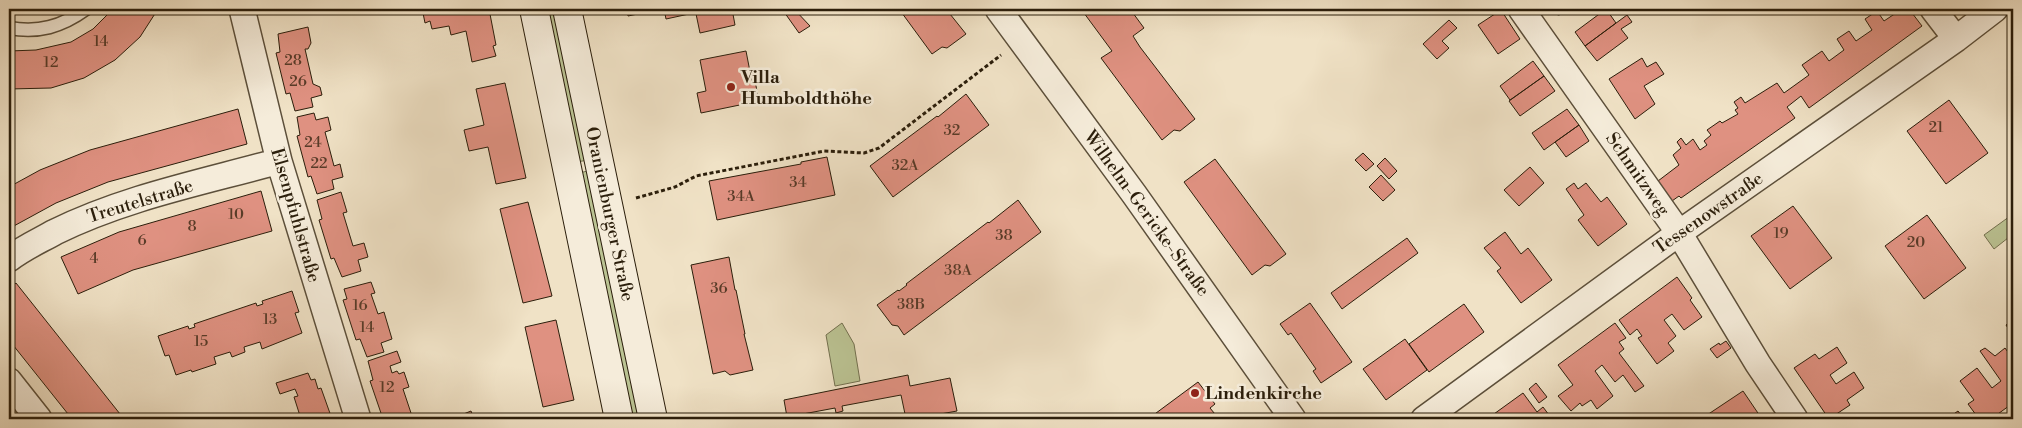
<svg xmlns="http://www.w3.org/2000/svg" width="2022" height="428" font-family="'Libre Bodoni',serif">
<rect width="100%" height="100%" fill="#f0e2c6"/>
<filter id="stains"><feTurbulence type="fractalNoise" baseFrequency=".004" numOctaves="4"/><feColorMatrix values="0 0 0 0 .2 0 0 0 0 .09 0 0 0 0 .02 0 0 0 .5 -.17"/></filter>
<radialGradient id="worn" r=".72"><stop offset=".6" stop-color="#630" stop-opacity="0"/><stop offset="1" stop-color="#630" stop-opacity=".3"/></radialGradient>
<path fill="#bbc393" stroke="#73704f" d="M545,9H558L589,160L576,162Z
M592,170L644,419H630L579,173Z
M2013,214V234L1994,249L1984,235Z
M842,323L854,344L860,381L835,386L826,335Z"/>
<path fill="#df9181" stroke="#2b1e0b" d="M113,9H158L140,37L115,60L84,78L51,88L9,89V51L36,50L71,42L93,29Z
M443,9H489L496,45L493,46L496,56L472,62L466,31L451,35L449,26L432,29L430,21L425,23L423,13Z
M627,9H662L628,16Z
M664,9H688L689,14L666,19Z
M695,9H732L735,25L700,33Z
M782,9H794L810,26L799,33Z
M899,9H946L966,34L947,48L942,47L932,54Z
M1081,9H1130L1144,28L1133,36L1140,47L1195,119L1180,131L1174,130L1162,140L1101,58L1112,51Z
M1551,9H1569L1559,15L1555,14Z
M1606,9L1616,23L1585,46L1575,32Z
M1902,9H1909L1922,26L1809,108L1801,96L1787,107L1795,118L1681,198L1679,196L1672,201L1658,181L1679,165L1673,155L1681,148L1677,142L1681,138L1686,145L1693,139L1700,150L1707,145L1704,141L1711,135L1707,130L1720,121L1722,123L1738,114L1735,110L1738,108L1734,102L1741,97L1745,103L1777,83L1784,93L1809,75L1802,65L1822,51L1829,61L1844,50L1837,39L1849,31L1856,41L1872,30L1865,19L1877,11L1884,21Z
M1501,10L1520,39L1498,54L1478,25Z
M1627,15L1632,22L1621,29L1628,38L1597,61L1585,46Z
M1449,20L1457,28L1442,41L1449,48L1437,59L1423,44Z
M308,27L311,43L308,49H305L313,84L320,87L322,95L311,98L313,107L295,111L290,93L286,94L276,53L280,52L278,34Z
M746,51L752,82L755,81L759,101L701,113L697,93L706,91L700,60Z
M1642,58L1647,67L1656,62L1664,74L1644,86L1655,104L1635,119L1609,79Z
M1533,61L1544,76L1510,100L1500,86Z
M1544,76L1555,91L1520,116L1509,101Z
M505,83L526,178L496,184L488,147L469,151L464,130L484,125L476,89Z
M966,94L989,125L893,197L870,166L937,116L938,117Z
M1949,100L1988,153L1946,184L1907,131Z
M238,109L247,144L108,182L56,203L12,227L9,222V187L40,170L90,150Z
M1567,109L1579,125L1544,150L1532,133Z
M314,113L316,120L328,117L331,130L325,132L334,166L340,164L343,177L332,180L334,189L317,194L311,176L308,177L297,136L300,135L297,117Z
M1579,125L1589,141L1566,157L1555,142Z
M1363,153L1374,164L1366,171L1355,160Z
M827,157L835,195L717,220L709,181L801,164V162Z
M1385,158L1397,171L1389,179L1377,166Z
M1215,159L1286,254L1270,266L1265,265L1252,275L1184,182Z
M1530,167L1544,183L1519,206L1504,190Z
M1381,175L1395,190L1383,201L1369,187Z
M1574,183L1578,189L1586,183L1601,202L1607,197L1627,224L1598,246L1578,220L1584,215L1566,189Z
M261,191L272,231L133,270L78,294L61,257L119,232Z
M341,192L347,212L343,213L353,246L364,243L368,257L358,260L361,271L342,277L334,258L331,259L319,220L322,219L317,200Z
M1018,200L1041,232L904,335L898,326L892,325L877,305L898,290L899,291L907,285L906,284L988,222L989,223Z
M528,202L552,296L523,303L500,209Z
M1793,206L1832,258L1790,289L1751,236Z
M1927,215L1966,268L1924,299L1885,246Z
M1505,232L1521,254L1528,248L1552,280L1521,303L1497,271L1501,268L1484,248Z
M1407,238L1418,253L1342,309L1331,293Z
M729,257L735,290H736L745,334H744L753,370L730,375L725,371L713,374L691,265Z
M1677,277L1692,298L1690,300L1702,317L1684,330L1672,314L1664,320L1676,336L1668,343L1674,351L1657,364L1638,338L1642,336L1637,329L1630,335L1619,320Z
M371,282L375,293L371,294L378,314L384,312L392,339L381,343L384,352L367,357L360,339L356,340L343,300L347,299L344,289Z
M16,283L124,419H72L9,340V289Z
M292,291L299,312L295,313L302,333L262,349L260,342L244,347L245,352L232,357L230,352L214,357L216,364L192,372L191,370L176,375L169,355L165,356L158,336L188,326L189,329L195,327L194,324L256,303L257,306L263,304L262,301Z
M1310,303L1352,362L1321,383L1313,371L1316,369L1291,333L1288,335L1280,324Z
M1464,304L1484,332L1429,372L1409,344Z
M556,320L574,400L543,407L525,327Z
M2013,320V336L2006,325Z
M1615,323L1626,338L1619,342L1624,349L1619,353L1644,386L1635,392L1623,375L1615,382L1602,365L1595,371L1613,396L1597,409L1591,400L1582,406L1580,403L1571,411L1558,396L1573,385L1558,365Z
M1405,339L1427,370L1386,400L1363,369Z
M1726,341L1731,348L1717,358L1710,349L1719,343L1720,345Z
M1837,347L1847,363L1830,375L1836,384L1854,372L1864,388L1847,400L1850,405L1829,419L1794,368L1815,354L1819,359Z
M1985,348L1995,356L2005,348L2013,359V403L1991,419H1979L1968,404L1974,400L1960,381L1977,368L1992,388L2001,381L1980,351Z
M397,351L401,362L390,366L392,373L397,371L399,374L404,372L409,387L403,389L413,419H383L370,381L373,380L368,361Z
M308,373L311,380L315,379L318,389L321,388L332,419H301L294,397L298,396L295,389L280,394L276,383Z
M908,375L910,386L950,378L957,411L913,419L905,414L901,395L842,406L843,411L836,413L835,408L787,417L784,400Z
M1198,382L1215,404L1210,408L1219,419H1148Z
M1536,383L1547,397L1539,403L1529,389Z
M1743,391L1762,419H1706L1704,417Z
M1523,393L1537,412L1543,407L1552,419H1487Z
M471,411L474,419H451Z
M1958,411L1964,419H1949L1948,418Z"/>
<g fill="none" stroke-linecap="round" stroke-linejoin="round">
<defs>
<path id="lane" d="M9,28C39,33 61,27 86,9"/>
<path id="street" d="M242,9L279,161L358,419
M998,9L1134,194L1293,419
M1521,9L1679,233L1758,364L1795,419
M1933,9L1956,39
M9,259C23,248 39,241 55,232C126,197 204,182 279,161
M9,381L39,419
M1424,419L1679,233L1956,39L1995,9"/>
<path id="secondary" d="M534,9L619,419
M567,9L653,419"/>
</defs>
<use href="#lane" stroke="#5c4f3a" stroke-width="15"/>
<use href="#street" stroke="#5c4f3a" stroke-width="28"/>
<use href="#secondary" stroke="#2b1e0b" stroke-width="30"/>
<path stroke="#2b1e0b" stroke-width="3" stroke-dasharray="4 2.5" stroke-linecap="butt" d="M636,198L675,187L696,176L824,151L864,153L879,148L1001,55"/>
<use href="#lane" stroke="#f5ecda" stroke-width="12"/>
<use href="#street" stroke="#f5ecda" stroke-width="25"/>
<use href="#secondary" stroke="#f5ecda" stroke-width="28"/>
</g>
<g fill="#8f2418" stroke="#f5ecda" stroke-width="2">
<circle cx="731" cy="87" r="5"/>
<circle cx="1195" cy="393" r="5"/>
</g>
<g text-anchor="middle" stroke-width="5" stroke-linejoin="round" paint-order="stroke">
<g font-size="15" fill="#583b28">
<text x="101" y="46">14</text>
<text x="293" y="65">28</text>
<text x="51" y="67">12</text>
<text x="298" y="86">26</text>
<text x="1936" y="132">21</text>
<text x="952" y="135">32</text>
<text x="313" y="147">24</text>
<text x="319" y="168">22</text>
<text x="905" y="170">32A</text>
<text x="798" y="187">34</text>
<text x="741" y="201">34A</text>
<text x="236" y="219">10</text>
<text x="192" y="231">8</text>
<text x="1781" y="238">19</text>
<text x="1004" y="240">38</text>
<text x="142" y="245">6</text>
<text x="1916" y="247">20</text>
<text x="94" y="263">4</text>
<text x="958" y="275">38A</text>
<text x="719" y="293">36</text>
<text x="911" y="309">38B</text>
<text x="360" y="310">16</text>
<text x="270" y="324">13</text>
<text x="367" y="332">14</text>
<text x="201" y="346">15</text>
<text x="387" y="392">12</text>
</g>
<g font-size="18" font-weight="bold" fill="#2b1e0b" stroke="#f5ecda" text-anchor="start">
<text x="741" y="83">Villa<tspan x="741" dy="21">Humboldthöhe</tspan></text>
<text x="1205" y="399">Lindenkirche</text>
</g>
<g font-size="18" fill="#2b1e0b" stroke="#f5ecda">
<text transform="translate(1638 174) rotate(55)" y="6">Schmitzweg</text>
<text transform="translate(140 201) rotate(-17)" y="6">Treutelstraße</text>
<text transform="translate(1147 213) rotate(54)" y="6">Wilhelm-Gericke-Straße</text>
<text transform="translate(1708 213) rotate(-35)" y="6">Tessenowstraße</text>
<text transform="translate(610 214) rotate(78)" y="6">Oranienburger Straße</text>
<text transform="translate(296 215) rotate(74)" y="6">Elsenpfuhlstraße</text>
</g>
</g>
<rect width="2022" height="428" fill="none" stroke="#f0e2c6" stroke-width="30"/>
<rect x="10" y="10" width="2002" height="408" fill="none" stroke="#2b1e0b" stroke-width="2.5"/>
<rect x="15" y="15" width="1992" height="398" fill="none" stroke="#2b1e0b"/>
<rect width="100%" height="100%" filter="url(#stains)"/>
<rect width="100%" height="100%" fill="url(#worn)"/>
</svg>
